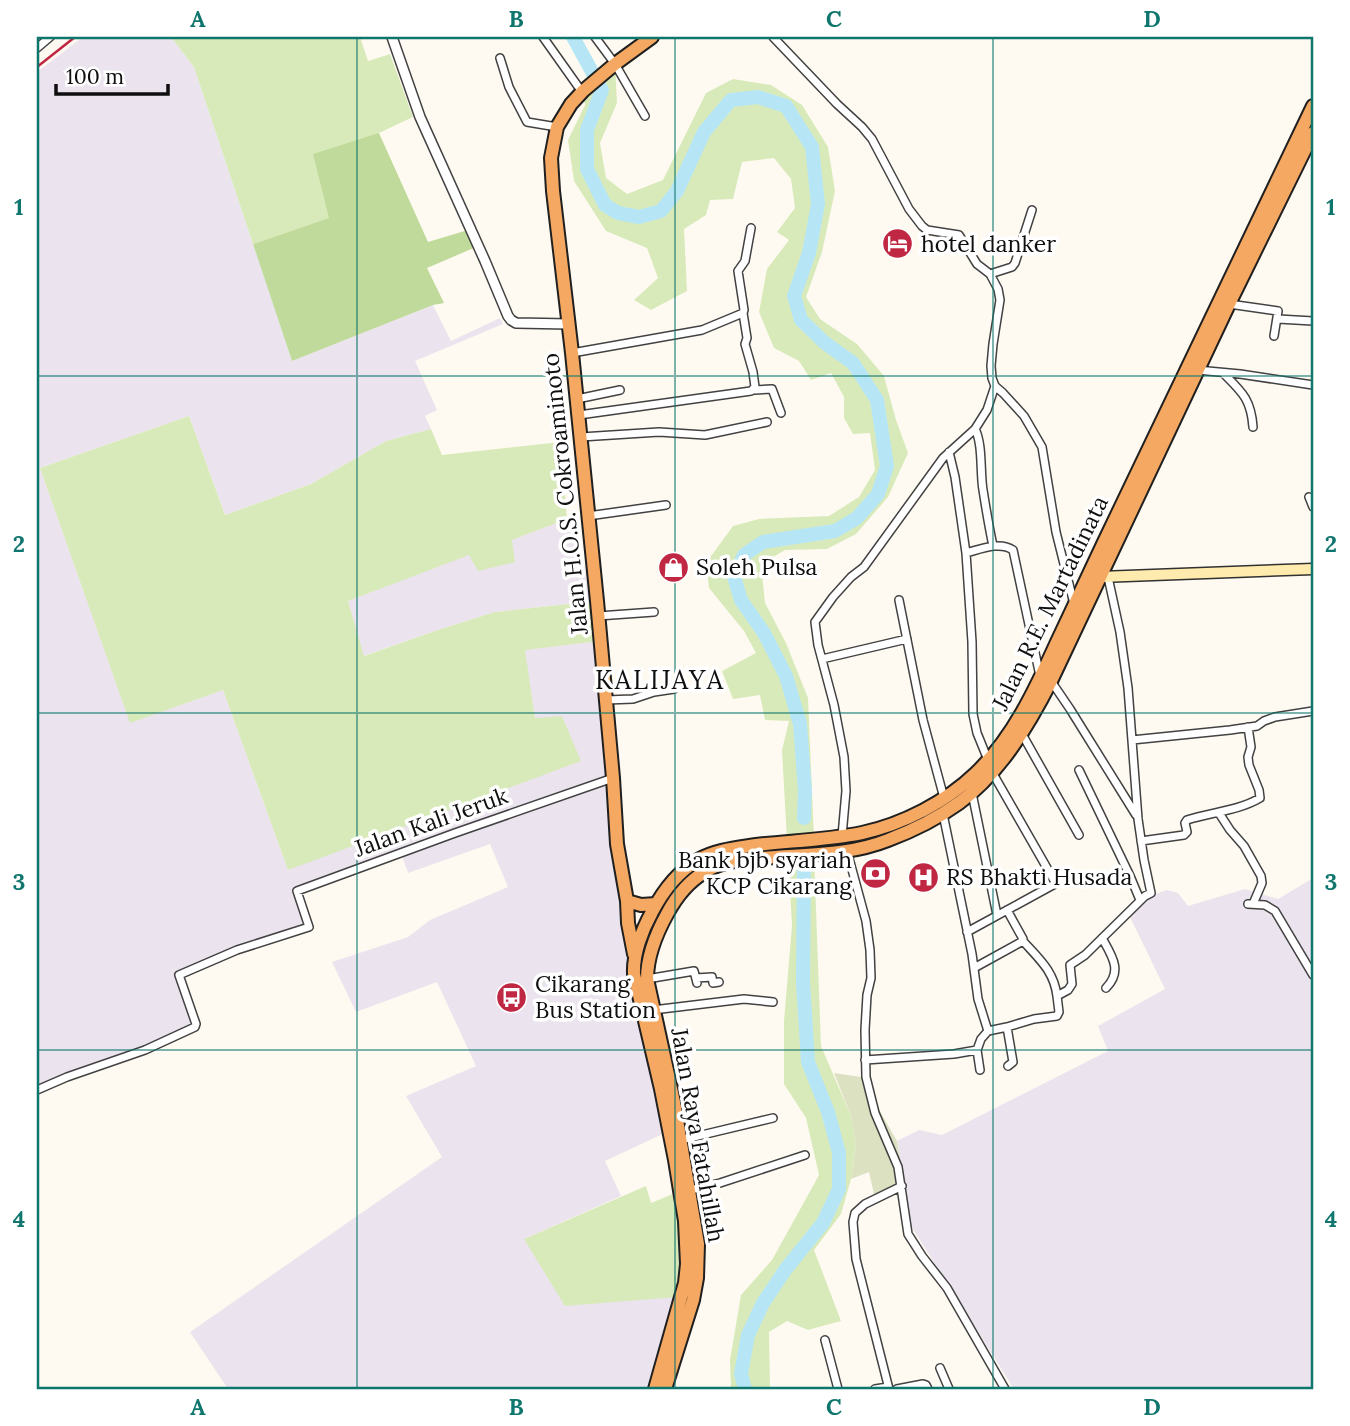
<svg xmlns="http://www.w3.org/2000/svg" width="1350" height="1426" font-family="Lora,serif">
<rect width="100%" height="100%" fill="#fffaf1"/>
<path fill="#ebe3ed" d="M83,37H171L194,67L292,361L433,305L451,341L500,318L503,324L415,361L437,410L425,416L431,429L386,441L311,484L225,515L189,416L40,468L130,722L223,690L288,870L535,718L524,649L600,641L617,844L667,1132L605,1161L621,1196L524,1239L677,1297L646,1389H228L190,1332L442,1157L406,1096L476,1066L437,982L356,1012L332,962L408,937L430,920L508,887L490,844L408,873L401,853L298,891L309,927L179,975L195,1027L37,1089V72Z
M567,519L597,601L495,612L438,630L363,656L348,601L469,554L514,562L511,540Z
M1313,878V1389H1014L911,1226L897,1141L919,1130L942,1135L1108,1051L1098,1026L1165,989L1130,917L1150,896L1167,890L1178,893L1188,906L1245,889L1278,899Z"/>
<path fill="#d9eaba" d="M171,37H360L368,61L390,54L413,117L379,133L330,218L253,244L194,67Z
M615,64L617,103L600,143L606,178L627,194L663,180L706,93L733,79L771,85L802,105L828,147L835,191L822,252L806,297L820,319L857,344L884,376L896,420L908,453L888,497L856,534L827,549L785,550L761,564L765,603L786,643L808,698L814,839C869,833 922,820 966,783C1018,738 1045,668 1074,607C1102,548 1130,489 1158,429L1168,433L1034,713L1022,734L992,772L972,793L943,814L887,841L847,851L814,854L821,1046L851,1116L856,1144L851,1179L841,1214L814,1250L841,1321L808,1330L787,1321L769,1332L770,1389H731L730,1360L741,1295L772,1260L819,1175L806,1118L784,1084V1021L792,925L788,856L813,854V840L787,841L782,750L789,721L765,720L760,695L733,699L722,671L756,653L744,631L709,588L706,563L733,526L759,519L829,516L859,497L875,470L870,433L853,434L844,418V397L831,373L811,380L799,361L774,348L759,312L767,269L789,240L777,232L795,208L791,179L774,158L742,162L733,199L710,200L706,215L684,229L687,291L651,310L634,300L658,278L647,248L606,231L574,181L568,140L585,105L582,92Z
M189,416L225,515L311,484L386,441L431,429L442,455L561,442L567,519L512,540L515,562L478,571L469,555L348,601L364,656L438,630L495,612L597,601L600,641L525,650L535,718L562,716L581,761L288,870L223,690L130,723L40,468Z
M646,1186L651,1203L675,1193L682,1247L677,1297L565,1306L524,1239Z"/>
<path fill="#bfda9a" d="M379,133L428,242L468,230L476,247L427,268L444,303L433,305L292,361L253,244L329,218L313,154Z"/>
<path fill="#dbe1c1" d="M834,1073L868,1078L878,1108L897,1141L904,1182L874,1194L869,1172L851,1179L856,1144L851,1116Z"/>
<g fill="none" stroke-linecap="round" stroke-linejoin="round">
<path stroke="#b6e6f6" stroke-width="14" d="M573,37L602,90L587,130V169L605,205L618,213L639,217L661,211L677,191L704,132L731,100L758,97L786,106L812,147L818,204L809,253L794,296L801,320L825,343L853,363L877,400L887,466L878,494L857,518L835,531L763,542L744,555L734,577L741,600L764,633L786,676L800,724L805,791L804,818
M745,1389L741,1374L748,1335L763,1303L785,1270L823,1223L839,1189V1153L828,1112L808,1062L803,982L804,866"/>
<defs>
<path id="minor" d="M543,37L582,92
M595,37L615,64L645,116
M773,37L837,104L862,127L872,139L909,209L922,226L927,230L959,235L977,264L990,274L998,289L1000,300L993,344L991,366L992,378L995,386L1003,393L1024,416L1042,447L1056,532L1074,604
M37,48L50,37
M500,58L509,87L527,122L557,127
M990,274L1012,267L1015,263L1032,210
M1229,304L1278,311L1274,336
M1278,319L1313,321
M572,353L702,330L743,313L744,310L738,271L745,261L751,228
M1197,370L1240,374L1313,385
M1223,373C1242,392 1251,399 1253,427
M754,390L772,389L781,413
M577,399L620,390
M579,415L751,391L755,387L753,372L745,344L747,338L743,313
M975,429C983,444 980,473 983,490C986,509 989,527 993,546
M581,437L659,432L705,435L767,422
M949,452L955,477L966,553L972,642L973,714L977,733L988,760
M1309,497L1313,507
M588,516L666,505
M966,553C981,549 1000,541 1013,550L1040,676
M899,600L923,720L944,798
M598,616L654,612
M822,659L907,639
M1051,681L1070,709L1136,815
M606,700L633,699L654,692L674,689
M1022,734L1079,835
M1132,740L1230,730L1257,726L1264,721L1275,717L1313,711
M1079,770L1130,876L1140,900
M972,793L997,915
M1219,813L1230,830L1244,846L1261,876L1262,883L1253,904
M943,814L972,954L978,999L988,1031
M842,836L846,791L844,757L834,705L818,645L815,622L833,597L851,577L864,567L943,458L975,429L987,410L995,386
M1141,841L1184,835L1187,832L1185,823L1187,820C1211,812 1238,811 1260,798L1259,790L1249,765L1248,757L1251,747L1248,727
M847,851L866,921L870,950L871,978L867,995L865,1030L866,1077L875,1113L898,1167L908,1234L922,1256L947,1288L1005,1389
M1248,904L1265,905L1275,911L1313,975
M967,932L1053,885L1055,882L992,772
M1102,938C1112,956 1123,971 1106,988
M1023,941C1039,959 1054,971 1057,996
M974,968L1023,941V939L1007,910
M696,978L712,977L713,983L719,982
M647,979L694,971L697,983
M653,1010L744,999L773,1002
M1007,1027L1013,1062L1008,1066
M977,1050L980,1070
M865,1060L954,1054L977,1050L981,1039L988,1031L1007,1027L1034,1019L1057,1016L1059,1012L1057,996L1068,990L1072,984L1070,965L1085,955L1145,896L1151,893L1144,860L1138,819L1128,688L1120,632L1108,577
M37,1090L67,1077L145,1050L195,1027L196,1024L179,975L237,950L309,927L297,891L455,833L613,778
M681,1140L773,1118
M690,1190L720,1183L805,1155
M825,1340L838,1389
M940,1368L949,1389
M875,1389L888,1387
M889,1389L856,1259L853,1222L855,1213L865,1204L902,1186
M897,1389L923,1384L926,1385L928,1389"/>
<path id="tertiary" d="M392,37L420,117L485,261L508,316L511,320L516,323L569,324"/>
<path id="secondary" d="M1100,577L1313,569"/>
<path id="trunk" d="M627,901L641,905L656,904
M634,954L628,923L627,901L617,844L613,778L597,601L572,353L553,191L551,158L557,127L571,104L583,91L615,64L652,37
M655,1389L685,1283L687,1264L686,1243L685,1221L675,1160L661,1089L634,974C633,954 642,930 652,912C663,891 677,872 698,860C715,850 737,848 756,845C791,841 827,840 862,833C903,824 946,802 976,773C1013,738 1036,688 1057,642C1073,608 1089,574 1105,540C1174,395 1243,250 1313,106
M665,1389L693,1300L697,1278L698,1244L674,1102L647,979C647,956 656,934 667,914C676,897 689,881 706,871C722,861 744,859 762,858C804,854 848,856 888,840C912,831 938,818 959,803C1000,773 1028,726 1051,681L1229,304L1313,133"/>
</defs>
<use href="#minor" stroke="#424242" stroke-width="10"/>
<use href="#tertiary" stroke="#424242" stroke-width="12"/>
<use href="#secondary" stroke="#313131" stroke-width="13"/>
<use href="#trunk" stroke="#202020" stroke-width="16"/>
<use href="#minor" stroke="#fff" stroke-width="7"/>
<use href="#tertiary" stroke="#fff" stroke-width="9"/>
<use href="#secondary" stroke="#feebad" stroke-width="10"/>
<use href="#trunk" stroke="#f5a862" stroke-width="12"/>
<path stroke="#bf2742" stroke-width="2.5" d="M37,67L75,37"/>
</g>
<path fill="none" stroke="#0f766e" stroke-width="2" stroke-opacity="0.55" d="M357,37V1389M675,37V1389M993,37V1389M37,376H1313M37,713H1313M37,1050H1313"/>
<defs>
<symbol id="hotel-disc" viewBox="-11 -11 22 22"><circle r="9.5" fill="#bf2742" stroke="#fff"/><path d="M-6-4.5h1.5V1H6V5H4.5V3h-9V5H-6ZM-4 0a1.8 1.8 0 1 1 3.6 0ZM.5 0V-2.5h3Q6-2.5 6 0Z" fill="#fff"/></symbol>
<symbol id="shop-disc" viewBox="-11 -11 22 22"><circle r="9.5" fill="#bf2742" stroke="#fff"/><path d="M-5-2.5h2.3a2.7 3.5 0 0 1 5.4 0H5L5.5 6h-11ZM-1.5-2.5h3a1.5 2.3 0 0 0-3 0Z" fill="#fff"/></symbol>
<symbol id="bank-disc" viewBox="-11 -11 22 22"><circle r="9.5" fill="#bf2742" stroke="#fff"/><path d="M-6-4H6V4H-6ZM0-2.3a2.3 2.3 0 1 0 0 4.6a2.3 2.3 0 1 0 0-4.6Z" fill="#fff"/></symbol>
<symbol id="hospital-disc" viewBox="-11 -11 22 22"><circle r="9.5" fill="#bf2742" stroke="#fff"/><path d="M-5-5h3v3.5h4V-5h3V5h-3V1.5h-4V5h-3Z" fill="#fff"/></symbol>
<symbol id="bus-disc" viewBox="-11 -11 22 22"><circle r="9.5" fill="#bf2742" stroke="#fff"/><path d="M-5-6H5V4H4V6H2V4H-2V6H-4V4H-5ZM-3.5-4V0h7V-4ZM-3.5 1.2v1.5H-2V1.2ZM2 1.2v1.5H3.5V1.2Z" fill="#fff"/></symbol>
</defs>
<g fill-rule="evenodd">
<use href="#hotel-disc" x="880" y="226" width="35" height="35"/>
<use href="#shop-disc" x="656" y="550" width="35" height="35"/>
<use href="#bank-disc" x="858" y="856" width="35" height="35"/>
<use href="#hospital-disc" x="906" y="860" width="35" height="35"/>
<use href="#bus-disc" x="494" y="980" width="35" height="35"/>
</g>
<g text-anchor="middle" stroke-width="7" stroke-linejoin="round" paint-order="stroke">
<g font-size="23" fill="#0f0f0f" stroke="#fff" text-anchor="start">
<text x="921" y="252">hotel danker</text>
<text x="696" y="575">Soleh Pulsa</text>
<text x="852" y="868" text-anchor="end">Bank bjb syariah<tspan x="852" dy="26">KCP Cikarang</tspan></text>
<text x="946" y="885">RS Bhakti Husada</text>
<text x="535" y="992">Cikarang<tspan x="535" dy="26">Bus Station</tspan></text>
</g>
<g font-size="23" fill="#0f0f0f" stroke="#fff">
<text transform="translate(565 494) rotate(-96)" y="8">Jalan H.O.S. Cokroaminoto</text>
<text transform="translate(1050 603) rotate(-64)" y="8">Jalan R.E. Martadinata</text>
<text transform="translate(431 822) rotate(-20)" y="8">Jalan Kali Jeruk</text>
<text transform="translate(698 1135) rotate(80)" y="8">Jalan Raya Fatahillah</text>
</g>
<g font-size="26" letter-spacing="2" fill="#0f0f0f" stroke="#fff">
<text x="660" y="689">KALIJAYA</text>
</g>
</g>
<rect width="1350" height="1426" fill="none" stroke="#ffffff" stroke-width="77"/>
<path d="M56 84v10h112v-10" fill="none" stroke="#0f0f0f" stroke-width="3.5"/>
<text x="66" y="84" font-size="21" fill="#0f0f0f" stroke="#ffffff" stroke-width="5" paint-order="stroke">100 m</text>
<rect x="38" y="38" width="1274" height="1350" fill="none" stroke="#0f766e" stroke-width="2.5"/>
<g font-size="23" text-anchor="middle" font-weight="bold" fill="#0f766e">
<text x="198" y="27">A</text>
<text x="516" y="27">B</text>
<text x="834" y="27">C</text>
<text x="1152" y="27">D</text>
<text x="19" y="215">1</text>
<text x="1331" y="215">1</text>
<text x="19" y="552">2</text>
<text x="1331" y="552">2</text>
<text x="19" y="890">3</text>
<text x="1331" y="890">3</text>
<text x="19" y="1227">4</text>
<text x="1331" y="1227">4</text>
<text x="198" y="1415">A</text>
<text x="516" y="1415">B</text>
<text x="834" y="1415">C</text>
<text x="1152" y="1415">D</text>
</g>
</svg>
